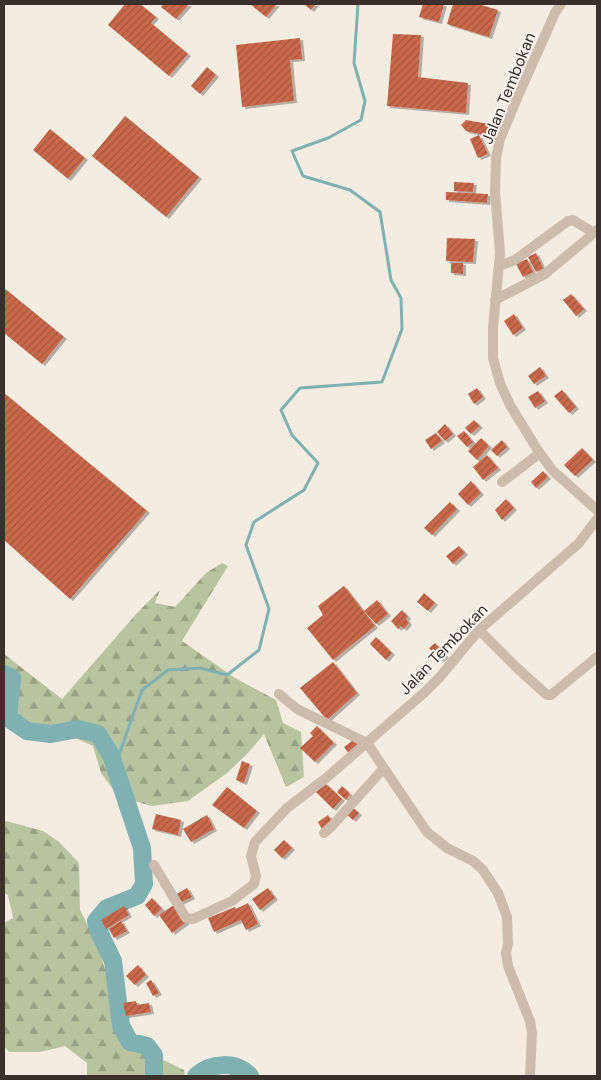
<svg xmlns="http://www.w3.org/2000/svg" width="601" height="1080" font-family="'DM Sans',sans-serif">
<defs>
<pattern id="forest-firs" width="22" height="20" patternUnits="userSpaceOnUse" patternTransform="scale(1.25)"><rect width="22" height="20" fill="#b8c4a0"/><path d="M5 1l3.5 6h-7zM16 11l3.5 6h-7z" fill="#97a083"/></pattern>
<pattern id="building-hatch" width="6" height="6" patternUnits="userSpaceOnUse" patternTransform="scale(1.25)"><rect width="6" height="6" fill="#c8694b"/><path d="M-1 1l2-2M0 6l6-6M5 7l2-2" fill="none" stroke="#a4573f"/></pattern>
<filter id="shadow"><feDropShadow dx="3" dy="2" stdDeviation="0" flood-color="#0004"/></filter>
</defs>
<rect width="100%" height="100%" fill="#f4ebe1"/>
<path fill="url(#forest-firs)" d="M222,563L228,566L182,641L235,678L276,700L283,723L301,732L304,777L286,787L264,734L248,753L227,773L188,801L151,806L118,796L101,773L93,746L75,738L45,741L23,727L14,716L4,720V654L62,699L137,613L160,590L155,603L175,607L206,573Z
M6,821L43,831L59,842L79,863L80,910L98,946L116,1006L132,1035L157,1057L184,1070L185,1076H87V1063L65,1046L40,1052H9L4,1046V923L13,918L8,895L4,893V823Z"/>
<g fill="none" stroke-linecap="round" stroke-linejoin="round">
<path stroke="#7fb0b2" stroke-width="3" d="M115,766L142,690L168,670L200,668L227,675L259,650L269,609L246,545L254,522L304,490L318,463L292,435L281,410L300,388L382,382L402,329L401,298L391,280L380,212L350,190L303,176L292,151L328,138L361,120L365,101L354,63L358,4"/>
<path stroke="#7fb0b2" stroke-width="18" d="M4,674L12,678L8,718L27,731L51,734L78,729L98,734L111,755L142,848L144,884L137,896L107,908L96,921L99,932L113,961L121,1026L130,1042L147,1046L154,1055V1076
M196,1076C211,1062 236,1061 250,1076"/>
</g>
<path fill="url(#building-hatch)" filter="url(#shadow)" d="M125,4H140L156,17L151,23L188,54L169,76L108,25Z
M163,4H189L176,19L161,7Z
M250,4H277L266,17Z
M304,4H316L311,10Z
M423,4H444L439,22L419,17Z
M453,4H478L498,10L489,37L447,24Z
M393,34L421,35L418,77L468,83L466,113L387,106Z
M300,38L302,59L290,60L294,101L242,107L236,45Z
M207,67L216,75L200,94L191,86Z
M125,116L199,177L166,217L92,156Z
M466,120L495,125L493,137L466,131L461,125Z
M50,129L85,158L68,179L33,150Z
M479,135L488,154L478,158L470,139Z
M454,182L474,183L473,192L454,191Z
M446,192L488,194L487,203L446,200Z
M447,238L475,239L473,262L446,261Z
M536,253L543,268L536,272L528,257Z
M527,259L533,272L523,277L516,264Z
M451,263H463V274L451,273Z
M4,288L64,337L42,364L4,333Z
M571,294L584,309L576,316L563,300Z
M514,314L523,328L513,335L504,321Z
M540,367L546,376L534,384L528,376Z
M477,388L483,397L474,404L468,394Z
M562,390L576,407L569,413L554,396Z
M538,391L545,401L535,408L528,397Z
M4,393L147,511L70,599L4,540Z
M474,420L480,426L471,434L465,428Z
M445,424L453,434L445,441L437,432Z
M464,431L473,442L467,447L457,436Z
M436,433L442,441L431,449L425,440Z
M481,438L489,446L477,460L468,451Z
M502,440L507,447L497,456L491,450Z
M582,448L593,460L575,476L564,465Z
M487,455L498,468L483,480L473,467Z
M543,471L548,477L536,488L531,482Z
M471,481L481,493L468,505L458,494Z
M506,499L514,508L502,520L495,510Z
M450,502L457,509L432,535L424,528Z
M459,546L465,553L453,564L446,556Z
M344,586L375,626L333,660L307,628L323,615L318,606Z
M424,593L435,603L428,611L417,602Z
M377,600L388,614L376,624L364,611Z
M402,610L408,617L406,619L409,623L404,629L401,626L398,629L391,621Z
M376,637L392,653L386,660L370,644Z
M435,643L446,656L441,660L429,648Z
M333,662L357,693L327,720L300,688Z
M317,726L334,743L315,762L300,748L313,736L310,733Z
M356,738L361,745L349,754L344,747Z
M242,761L250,764L244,783L236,780Z
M325,783L342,799L333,809L316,792Z
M342,786L350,794L346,800L337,792Z
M227,787L257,811L244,828L212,805Z
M352,807L359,813L353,820L346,814Z
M156,814L181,820L178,835L152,829Z
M207,815L214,829L191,842L183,829Z
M328,815L332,822L322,829L318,822Z
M284,840L292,848L282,858L274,850Z
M187,888L192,897L180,903L175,895Z
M268,888L275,898L260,910L252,899Z
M152,898L162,909L154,916L145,905Z
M248,903L258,924L246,930L241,920L214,932L208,918L235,907L236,909Z
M174,905L187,922L172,933L159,915Z
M124,906L129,915L106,929L101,920Z
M121,921L127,931L114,938L109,929Z
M138,965L146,975L135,985L126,976Z
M151,980L159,993L153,996L146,983Z
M136,1001L137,1005L149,1003L151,1012L126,1016L123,1003Z"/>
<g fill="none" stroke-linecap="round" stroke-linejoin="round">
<path stroke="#cdbbac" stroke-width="10" d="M561,4L555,13L518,96L500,139L496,158L495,192L500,253L493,328V358L500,383L510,405L537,449L552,470L597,510
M499,266L515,260L568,221L573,220L594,233L597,230
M495,300L545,274L594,233
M502,482L540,453
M479,630L517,668L547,695H551L597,657
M279,694L297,709L367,743
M367,743L427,832L447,848L473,861L483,870L498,893L507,917L508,943L506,953L508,966L530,1021L532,1033L530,1076
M324,833L332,826L383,769
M154,865L186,918L193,919L232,901L254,884L256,876L251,856L255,842L287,808L325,779L425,692L439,678L479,630L579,543L597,519"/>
</g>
<g text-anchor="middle" stroke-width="4" stroke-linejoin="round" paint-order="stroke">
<g font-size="16" fill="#3b302b" stroke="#fbf5ee">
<text transform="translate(508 88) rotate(-68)" y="6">Jalan Tembokan</text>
<text transform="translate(443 649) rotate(-46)" y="6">Jalan Tembokan</text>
</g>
</g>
<rect width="601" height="1080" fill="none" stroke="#3b302b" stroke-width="10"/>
</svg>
